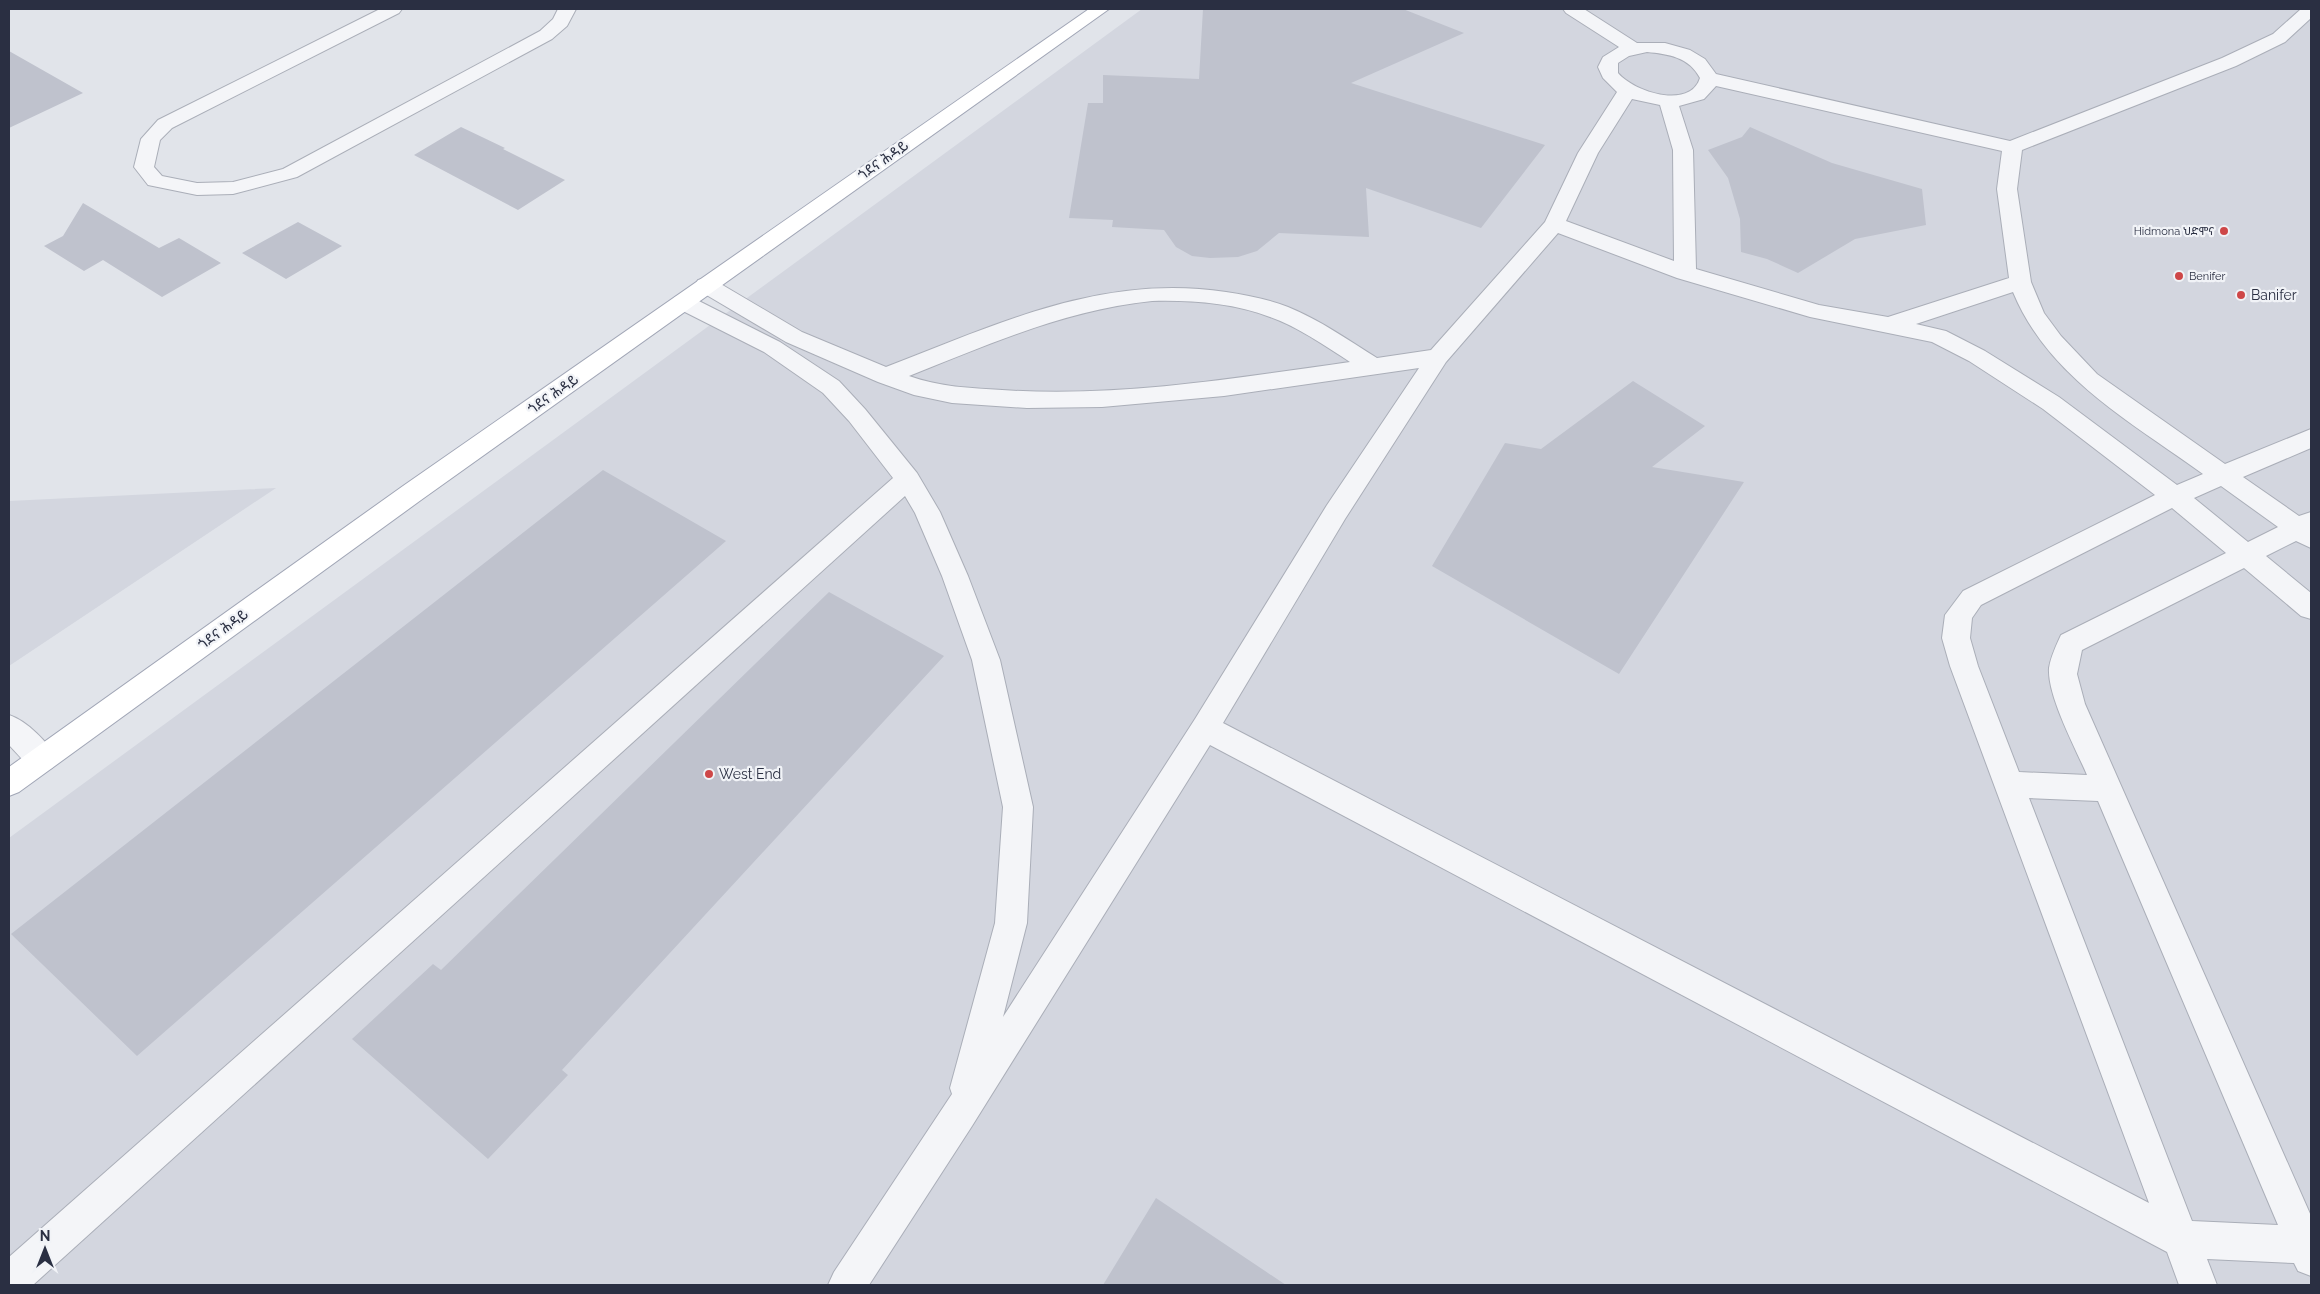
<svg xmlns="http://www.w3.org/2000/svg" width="2320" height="1294" font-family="Raleway,'Noto Sans Ethiopic',sans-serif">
<rect width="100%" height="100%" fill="#e1e4ea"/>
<path fill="#d3d6df" d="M1142,9H2311V1285H9V838Z
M276,488L9,666V501Z"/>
<path fill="#bfc2cd" d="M1203,9H1403L1464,33L1351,83L1545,145L1481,228L1366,188L1369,237L1279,233L1257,251L1238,257L1210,258L1192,256L1176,247L1164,230L1112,227L1113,220L1069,218L1088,103H1103V75L1199,79Z
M9,51L83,93L9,128Z
M461,127L505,148L503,149L565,180L518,210L414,155Z
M1750,127L1832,163L1922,189L1926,225L1855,239L1798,273L1767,259L1741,252L1740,219L1728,178L1708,150L1742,137Z
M83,203L159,248L179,238L221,263L162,297L103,260L84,271L44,246L63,236Z
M298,222L342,246L286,279L242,253Z
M1633,381L1705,426L1652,467L1744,482L1619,674L1432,566L1505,443L1541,449Z
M603,470L726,541L137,1056L11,934Z
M829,592L944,656L562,1070L568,1075L488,1159L352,1039L433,964L441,970Z
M1156,1198L1286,1285H1103Z"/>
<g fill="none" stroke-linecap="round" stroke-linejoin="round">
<defs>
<path id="minor" d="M380,9H402L399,13L172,128L160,140L154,167L162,176L197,183L233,182L283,169L540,31L553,19L558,9H576L567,26L552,39L297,177L233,194L197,195L148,185L134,167L141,139L158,120Z
M1563,9H1584L1637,43H1665L1690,50L1705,59L1716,74L2010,141L2222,58L2273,34L2301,9H2311V18L2285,42L2236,66L2022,150L2017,189L2031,282L2044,313L2061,336L2097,374L2225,464L2311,429V448L2243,477L2299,516L2311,512V548L2296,541L2266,556L2311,593V619L2301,616L2244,568L2082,650L2077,674L2085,704L2311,1216V1276L2298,1271L2294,1263L2207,1259L2217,1285H2179L2167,1252L1210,745L972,1126L869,1285H828L834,1272L952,1094L950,1088L995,923L1003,807L972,660L942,576L915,513L905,496L33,1285H9V1257L893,478L849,421L823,393L764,352L675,307L672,302L675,297L683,295L691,297L780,342L839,381L865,409L917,473L940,512L968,576L1000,660L1033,807L1027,923L1003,1017L1195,719L1327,505L1419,368L1224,396L1102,407L1027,408L952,403L914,395L878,382L786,342L698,290L695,285L698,280L706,278L714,280L802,332L886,367C998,324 1103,273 1226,292C1246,295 1268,299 1288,307C1320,320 1348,340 1377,358L1431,350L1545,222L1578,153L1617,92L1603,78L1598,67L1603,57L1619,47L1566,13ZM1647,52C1668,54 1689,57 1700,78C1690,110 1634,92 1618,73V63L1629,56ZM1716,86L2002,151L1997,189L2009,278L1888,317L1819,305L1696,269L1693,150L1679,106L1704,99ZM1632,99L1660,105L1673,150L1674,261L1566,221L1598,153ZM1558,233L1677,278L1810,317L1932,342L1969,361L2043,409L2155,495L1963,591L1945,615L1942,638L1950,666L2149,1203L1223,723L1345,519L1446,362ZM2013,292C2048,377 2131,422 2203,474L2177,485L2059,397L1985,351L1946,331L1916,324ZM1152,301C1190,300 1234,303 1270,317C1298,327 1324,345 1350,362C1235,378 1118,398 1002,390C970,388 940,387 909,376C989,344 1066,310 1152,301ZM2221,486L2278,527L2248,542L2194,498ZM2172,508L2226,553L2061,635C2056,646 2051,656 2049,668C2047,696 2076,749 2087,775L2019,772L1978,666L1970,638L1972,618L1981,605ZM2029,798L2098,801L2278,1225L2192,1221Z
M9,715C27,721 48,742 57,759L52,768C31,775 23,759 9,745Z"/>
<path id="major" d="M1089,9H1109L421,500L19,792L9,796V767L403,486Z"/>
</defs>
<use href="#minor" stroke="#aaaeb8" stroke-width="2"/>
<use href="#major" stroke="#a1a6b6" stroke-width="2"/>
<use href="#minor" fill="#f4f5f8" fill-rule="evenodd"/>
<use href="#major" fill="#fff" fill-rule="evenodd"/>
</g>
<g fill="#ce4748" stroke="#f1f3f7" stroke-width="2">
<circle cx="2224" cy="231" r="5"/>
<circle cx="2179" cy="276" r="5"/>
<circle cx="2241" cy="295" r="5"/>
<circle cx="709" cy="774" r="5"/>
</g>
<g text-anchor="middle" stroke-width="4.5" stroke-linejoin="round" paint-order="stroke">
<g font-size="11" fill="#2a2f42" stroke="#f1f3f7" text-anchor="end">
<text x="2214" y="235">Hidmona ህድሞና</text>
<text x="2189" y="280" text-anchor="start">Benifer</text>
</g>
<g font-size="14" fill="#2a2f42" stroke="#f1f3f7">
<text transform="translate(883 160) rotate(-35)" y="5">ጎደና ሕዳይ</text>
<text transform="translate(553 394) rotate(-35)" y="5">ጎደና ሕዳይ</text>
<text transform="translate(223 629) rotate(-36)" y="5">ጎደና ሕዳይ</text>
</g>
<g font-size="14" fill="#2a2f42" stroke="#f1f3f7" text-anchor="start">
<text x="2251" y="300">Banifer</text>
<text x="719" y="779">West End</text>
</g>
</g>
<rect width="2320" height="1294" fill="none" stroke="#2a2f42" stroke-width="20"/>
<g transform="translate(45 1249)" stroke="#f1f3f7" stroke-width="4" paint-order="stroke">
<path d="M0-4L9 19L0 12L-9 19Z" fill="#2a2f42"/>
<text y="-8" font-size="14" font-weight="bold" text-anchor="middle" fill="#2a2f42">N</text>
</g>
</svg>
